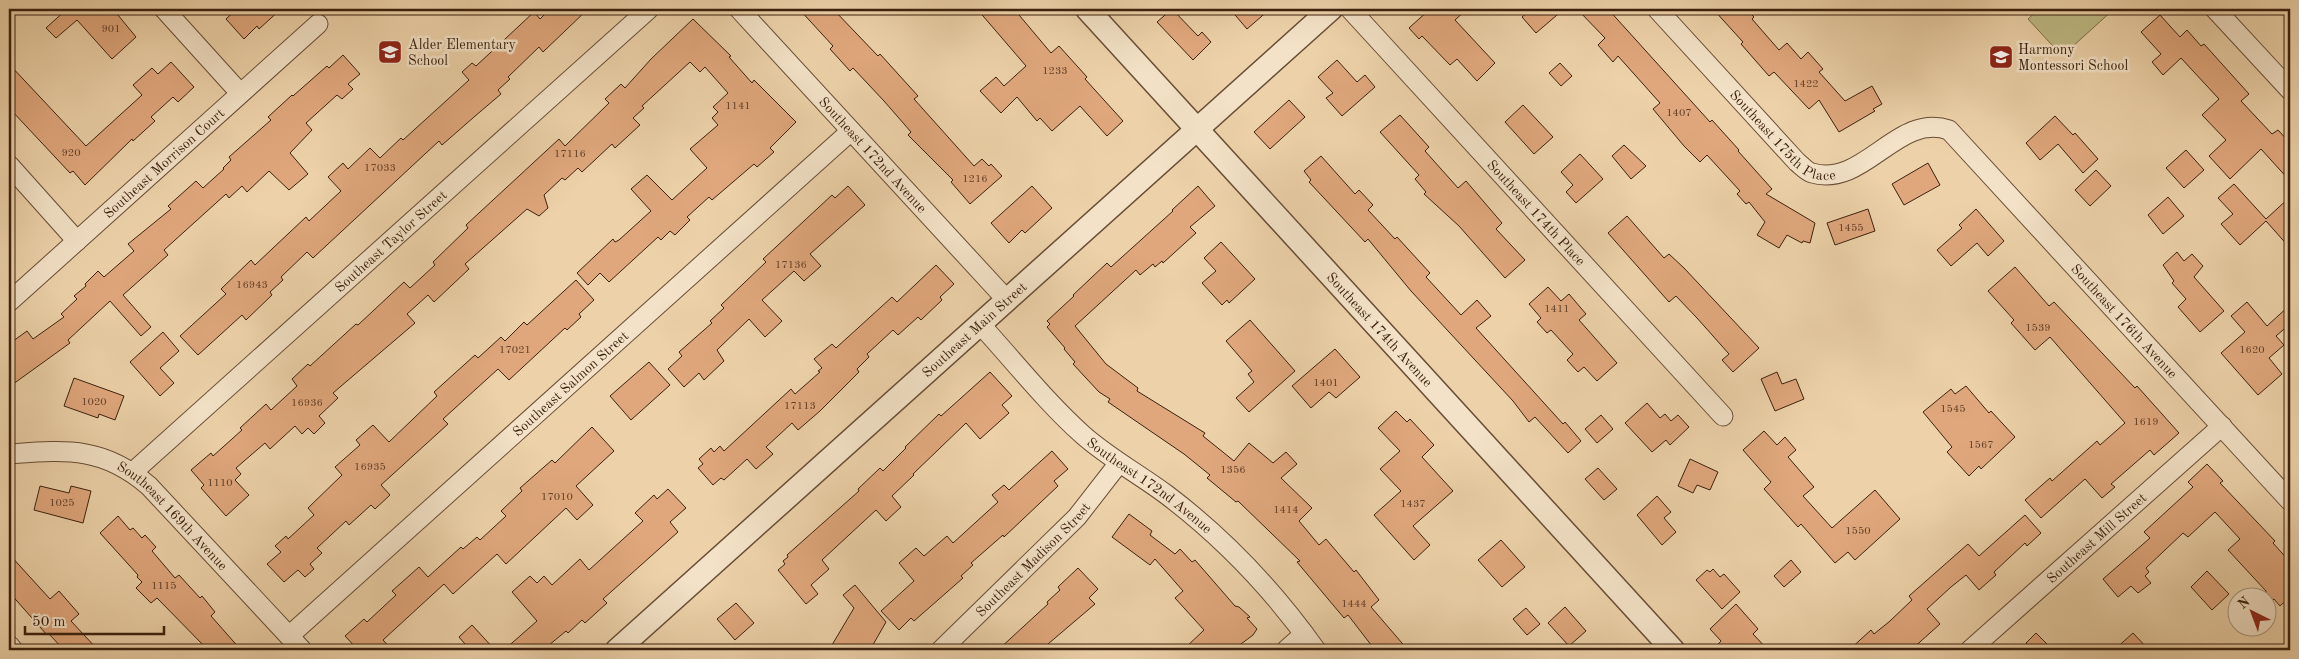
<svg xmlns="http://www.w3.org/2000/svg" width="2299" height="659" font-family="'Old Standard TT',serif">
<rect width="100%" height="100%" fill="#edd2a9"/>
<filter id="stains"><feTurbulence type="fractalNoise" baseFrequency=".004" numOctaves="4"/><feColorMatrix values="0 0 0 0 .2 0 0 0 0 .09 0 0 0 0 .02 0 0 0 .5 -.17"/></filter>
<radialGradient id="worn" r=".72"><stop offset=".6" stop-color="#630" stop-opacity="0"/><stop offset="1" stop-color="#630" stop-opacity=".3"/></radialGradient>
<path fill="#beba84" stroke="#7c6e4a" d="M2039,9H2114L2062,56L2028,19Z"/>
<path fill="#e0a77c" stroke="#3b210f" d="M67,9H113L136,37L112,59L77,20L56,38L46,28Z
M237,9H281L259,29L257,26L244,39L226,19Z
M550,9H588L543,52L539,47L508,77L510,79L498,90L501,94L474,117L442,145L439,141L313,258L307,252L281,277L283,280L270,292L272,295L246,320L242,315L198,355L180,336L226,294L221,289L251,260L255,265L306,217L309,221L341,191L328,177L343,163L348,169L370,148L380,158L401,138L403,140L469,80L462,72L472,63L476,66L534,12L540,19Z
M799,9H833L878,56L880,54L918,96L914,99L974,166L982,159L989,166L991,164L1002,176L970,204L951,182L953,180L908,135L911,132L884,101L853,68L850,71L830,49L833,46Z
M977,9H1014L1051,53L1059,46L1087,77L1085,79L1123,121L1107,136L1080,106L1052,131L1040,118L1037,121L1017,97L1001,113L980,91L996,77L1004,86L1026,66Z
M1172,9L1198,36L1202,32L1211,42L1193,60L1157,22Z
M1230,9H1270L1247,29Z
M1430,9H1467L1455,20L1495,63L1477,81L1457,59L1450,65L1422,36L1419,39L1409,28Z
M1531,9H1564L1536,33L1522,17Z
M1577,9H1608L1710,122L1712,120L1739,150L1738,151L1772,189L1766,194L1815,223L1810,243L1803,241L1802,243L1787,235L1779,248L1757,235L1765,222L1749,202L1746,204L1737,194L1740,191L1707,155L1700,162L1684,146L1653,109L1660,103L1618,56L1613,62L1598,45L1605,38Z
M1713,9H1746L1754,17L1752,19L1779,50L1787,43L1801,59L1808,52L1823,69L1819,72L1845,101L1872,86L1882,104L1873,109L1875,111L1839,132L1819,100L1809,109L1774,72L1769,76L1741,44L1743,42Z
M2160,15L2180,37L2187,30L2201,46L2204,44L2249,94L2241,101L2272,134L2278,130L2290,143V181L2261,149L2230,179L2209,156L2226,140L2202,115L2219,99L2181,58L2163,75L2152,62L2161,54L2141,32Z
M693,19L731,56L729,57L752,83L754,80L796,122L770,148L774,152L757,167L754,164L712,200L709,197L687,217L690,220L675,235L670,231L661,240L658,237L609,282L600,273L588,285L577,273L613,239L615,242L619,240L651,211L631,189L647,175L672,200L707,168L690,149L718,125L712,118L718,112L713,107L728,93L705,67L700,72L690,62L642,106L644,108L633,118L640,125L615,148L612,144L582,172L578,168L565,180L562,178L544,195L548,208L539,216L527,209L465,264L469,269L434,302L428,295L407,314L415,323L333,393L338,398L319,416L325,423L314,434L308,428L302,434L295,426L270,449L265,443L236,468L241,474L235,480L249,495L226,516L201,488L204,485L191,470L211,453L213,456L242,430L240,428L266,404L271,410L297,386L292,379L308,364L310,366L356,324L358,325L404,282L410,288L435,265L433,262L468,228L466,225L559,139L565,146L609,103L605,99L621,84L625,88L651,59Z
M343,55L360,74L348,84L353,89L342,99L337,95L306,123L312,130L290,153L308,174L289,190L269,171L247,192L242,186L229,198L226,194L164,250L168,255L123,295L151,327L141,336L110,301L68,340L70,343L9,387V344L27,331L33,339L64,317L61,314L77,299L74,296L86,286L85,284L98,271L104,277L134,251L128,244L171,209L168,206L196,181L203,188L224,169L223,168L231,160L229,157L271,120L268,117L292,95L293,96L327,66L329,68Z
M1337,60L1357,82L1365,75L1375,87L1342,116L1326,98L1333,93L1318,77Z
M171,62L194,87L178,102L173,97L151,117L155,121L133,141L132,139L85,185L73,171L70,173L11,110L15,107L9,100V64L86,146L142,95L133,85L152,68L158,74Z
M1560,63L1572,76L1561,86L1549,73Z
M1289,100L1305,117L1270,149L1254,132Z
M1523,105L1553,137L1534,154L1505,122Z
M1400,115L1429,147L1425,151L1458,188L1466,181L1502,223L1496,229L1525,260L1505,278L1459,226L1424,194L1426,192L1415,179L1419,175L1380,132Z
M2055,116L2073,135L2075,133L2098,159L2083,173L2058,144L2040,160L2026,143Z
M1624,145L1646,166L1631,179L1612,156Z
M2186,150L2204,170L2184,188L2166,168Z
M1580,154L1603,179L1576,203L1566,192L1573,185L1561,172Z
M1321,156L1355,194L1359,190L1373,205L1368,210L1395,239L1397,237L1430,273L1426,277L1461,315L1477,300L1491,316L1476,328L1563,424L1565,422L1581,441L1568,453L1535,417L1529,422L1513,401L1411,291L1368,239L1365,242L1309,182L1311,180L1304,171Z
M1928,163L1940,185L1904,205L1892,184Z
M2096,170L2111,186L2090,206L2075,190Z
M2234,184L2266,219L2290,197V248L2266,221L2240,245L2221,224L2233,214L2218,198Z
M848,186L865,205L810,254L821,266L804,281L794,271L762,300L782,321L765,337L749,319L717,350L724,361L704,380L699,373L684,387L668,369L682,356L679,352L712,323L710,321L724,308L721,305L766,262L763,259L832,195L835,198Z
M1032,186L1052,208L1025,233L1022,230L1009,243L991,223Z
M1198,186L1215,206L1190,227L1196,233L1163,263L1162,261L1155,267L1153,264L1140,275L1136,270L1075,326L1106,364L1138,388L1137,391L1205,433L1203,436L1234,461L1249,443L1273,463L1286,452L1297,464L1281,478L1312,508L1299,521L1319,545L1326,539L1354,572L1356,570L1379,600L1371,607L1408,650H1375L1348,615L1344,618L1297,562L1300,561L1238,501L1236,502L1207,478L1210,475L1184,454L1108,402L1110,399L1099,392L1073,364L1075,362L1064,349L1065,348L1047,327L1050,324L1047,321L1074,296L1073,295L1107,263L1111,267L1173,211L1172,210Z
M2168,197L2184,216L2163,234L2148,215Z
M1868,209L1875,231L1835,245L1827,223Z
M1976,209L2004,241L1988,256L1977,243L1951,266L1937,250L1962,228L1959,225Z
M1627,216L1664,258L1669,254L1684,268L1759,348L1733,372L1722,360L1729,354L1697,318L1676,296L1669,302L1608,233Z
M1221,242L1255,279L1229,303L1227,300L1222,305L1202,283L1216,271L1204,258Z
M2177,252L2184,261L2192,254L2203,266L2194,277L2224,311L2200,332L2178,307L2186,299L2172,283L2174,281L2163,265Z
M936,265L954,284L940,297L942,300L921,320L918,317L898,335L893,330L867,354L869,357L857,369L859,372L820,411L798,430L792,423L766,447L773,454L756,469L747,459L724,480L721,478L713,485L698,468L703,464L699,459L711,448L714,452L720,446L724,451L791,389L795,394L820,372L818,371L822,368L814,359L832,344L836,348L892,297L897,302Z
M2015,267L2049,306L2054,302L2135,388L2137,386L2179,433L2154,455L2150,450L2111,484L2115,487L2102,498L2085,479L2041,518L2025,500L2050,478L2052,481L2097,441L2100,445L2125,423L2050,337L2035,350L2011,323L2014,320L1988,291Z
M576,280L594,300L579,314L581,317L567,330L565,328L509,380L498,369L443,419L448,424L381,485L390,495L375,509L371,505L349,525L346,521L317,548L322,553L310,564L314,569L305,577L298,570L284,582L267,564L281,552L275,546L286,536L288,539L314,515L308,508L342,475L335,467L360,445L356,440L373,425L389,442L437,396L434,392L475,355L478,358L501,337L505,341L524,322L527,325Z
M1548,287L1561,301L1569,294L1586,314L1579,320L1617,363L1597,381L1584,367L1578,372L1567,360L1573,354L1551,330L1547,333L1537,322L1541,318L1529,304Z
M2247,302L2267,326L2290,305V324L2276,336L2284,345L2269,358L2282,374L2258,395L2221,353L2245,332L2231,316Z
M1250,320L1295,371L1249,412L1236,398L1254,382L1248,374L1252,371L1226,341Z
M163,332L179,351L160,368L174,383L160,396L130,362Z
M1335,349L1360,377L1336,398L1329,392L1311,408L1292,386Z
M649,362L670,385L631,420L610,396Z
M990,372L1012,396L1002,405L1009,413L980,439L966,423L913,474L914,475L892,496L901,507L886,521L876,510L822,560L829,569L811,585L818,594L806,604L778,570L785,564L783,561L788,557L787,555L859,491L858,489L880,468L883,471L906,448L905,447L939,414L941,416Z
M1777,372L1782,384L1796,379L1804,399L1775,411L1761,379Z
M74,378L124,396L115,420L99,414L98,418L64,406Z
M1966,386L1989,413L1991,411L2015,437L1981,469L1979,466L1969,476L1947,452L1952,447L1923,412L1951,389L1955,394Z
M1647,403L1660,418L1665,414L1671,421L1678,415L1689,427L1670,445L1666,440L1652,452L1625,423Z
M1396,411L1407,422L1410,419L1434,445L1422,457L1453,491L1413,526L1430,545L1414,560L1374,515L1401,491L1380,469L1400,451L1378,428Z
M1601,415L1613,429L1597,443L1585,429Z
M592,427L614,451L576,486L593,505L577,520L566,508L506,564L497,554L453,594L444,584L383,640L392,650H358L345,636L364,619L367,622L396,595L392,591L419,567L428,577L461,547L463,549L477,537L480,540L506,516L501,511L522,491L520,488L552,460L555,463Z
M1764,431L1777,445L1785,437L1796,450L1788,457L1814,487L1803,496L1832,528L1875,490L1900,519L1855,560L1848,552L1835,563L1801,524L1798,527L1764,489L1771,482L1743,450Z
M1052,451L1068,469L1054,481L1058,486L1004,537L1003,535L971,563L973,565L961,576L963,578L914,621L911,618L899,630L881,611L914,581L899,563L916,548L924,556L947,536L953,543L998,502L992,495L1004,485L1009,490Z
M1690,459L1718,472L1710,490L1697,485L1693,493L1678,486Z
M2207,464L2223,481L2220,483L2275,541L2273,543L2290,562V597L2280,606L2274,599L2266,606V591L2228,550L2240,539L2215,512L2188,537L2183,533L2146,568L2149,572L2145,576L2151,583L2138,593L2131,586L2118,597L2103,579L2150,538L2144,532L2193,487L2188,482Z
M1598,468L1617,489L1604,500L1585,479Z
M40,486L69,493L71,486L91,491L83,523L34,510Z
M668,489L686,508L670,522L678,532L603,599L607,603L585,623L582,620L568,633L566,631L543,650H504L537,621L512,592L530,576L537,583L544,576L552,585L580,559L589,570L643,521L635,513L654,495L657,499Z
M1657,496L1671,512L1664,518L1676,532L1662,545L1637,515Z
M1129,514L1152,531L1150,535L1175,554L1180,549L1192,562L1195,560L1235,606L1239,607L1250,617L1247,618L1257,629L1253,635L1233,650H1183L1204,630L1175,598L1183,591L1155,559L1150,565L1112,537Z
M2025,515L2041,533L2027,546L2025,543L1994,572L1996,575L1979,590L1966,575L1951,587L1927,609L1940,624L1911,650H1849L1871,630L1874,634L1890,621L1912,600L1909,596L1968,544L1979,556Z
M118,516L130,530L133,528L142,538L145,535L156,547L152,551L175,578L179,575L200,598L202,596L215,612L211,616L241,650H208L157,598L151,603L136,588L142,582L137,577L138,575L100,533Z
M1501,540L1525,567L1502,587L1478,560Z
M9,554L50,599L59,591L79,614L71,621L98,650H64L48,633L47,635L9,592Z
M1791,560L1801,572L1784,587L1774,576Z
M1078,568L1098,589L1089,598L1095,604L1041,650H998L1048,604L1047,602L1060,590L1058,587Z
M1713,569L1720,577L1724,574L1740,592L1722,609L1696,580L1707,570L1710,572Z
M2207,571L2229,594L2212,610L2191,587Z
M855,585L886,622L870,650H829L854,608L843,595Z
M736,603L754,623L735,640L717,619Z
M1736,604L1758,629L1753,634L1768,650H1713L1721,641L1710,629Z
M1565,607L1586,631L1569,646L1548,623Z
M1526,608L1540,624L1527,635L1513,619Z
M472,625L495,650H470L459,637Z
M2036,633L2053,650H2033L2026,643Z
M2133,633L2149,650H2114Z"/>
<g fill="none" stroke-linecap="round" stroke-linejoin="round">
<defs>
<g id="minor">
<path d="M164,9L240,93"/>
<path id="s1" d="M739,9L1006,299"/>
<path id="s2" d="M1350,9L1723,416"/>
<path id="s3" d="M1657,9L1797,162C1801,165 1807,172 1812,173C1865,188 1897,112 1949,130L2290,501"/>
<path d="M2215,9L2290,90"/>
<path d="M9,165L77,241"/>
<path id="s4" d="M9,302L318,24"/>
<path id="s5" d="M980,324C1014,361 1046,402 1083,435C1109,458 1139,474 1167,495C1225,539 1274,591 1316,650"/>
<path id="s6" d="M9,454C66,450 103,446 149,486L302,650"/>
<path id="s7" d="M133,472L649,9"/>
<path id="s8" d="M289,636L851,131"/>
<path d="M9,645L13,650"/>
<path id="s9" d="M941,650L1077,517L1119,463"/>
<path d="M1286,650L1304,634"/>
<path id="s10" d="M1970,650L2222,426"/>
</g>
<g id="tertiary">
<path id="s11" d="M1087,9L1673,650"/>
<path id="s12" d="M617,650L1331,9"/>
</g>
</defs>
<use href="#minor" stroke="#684d36" stroke-width="21"/>
<use href="#tertiary" stroke="#684d36" stroke-width="25"/>
<use href="#minor" stroke="#f3e2c7" stroke-width="19"/>
<use href="#tertiary" stroke="#f3e2c7" stroke-width="22"/>
</g>
<defs>
<symbol id="school-square" viewBox="-11 -11 22 22"><rect x="-9" y="-9" width="18" height="18" rx="4" fill="#8f2418" stroke="#f3e2c7"/><path d="M0-5L7-2L0 1L-7-2ZM-4 1L0 2.5L4 1V4Q0 6-4 4Z" fill="#fff"/></symbol>
</defs>
<g fill-rule="evenodd">
<use href="#school-square" x="376" y="38" width="28" height="28"/>
<use href="#school-square" x="1987" y="43" width="28" height="28"/>
</g>
<g text-anchor="middle" stroke-width="5" stroke-linejoin="round" paint-order="stroke">
<g font-size="11" fill="#64422a">
<text x="111" y="32">901</text>
<text x="1055" y="74">1233</text>
<text x="1806" y="87">1422</text>
<text x="738" y="109">1141</text>
<text x="1679" y="116">1407</text>
<text x="71" y="156">920</text>
<text x="570" y="157">17116</text>
<text x="380" y="171">17033</text>
<text x="975" y="182">1216</text>
<text x="1851" y="231">1455</text>
<text x="791" y="268">17136</text>
<text x="252" y="288">16943</text>
<text x="1557" y="312">1411</text>
<text x="2038" y="331">1539</text>
<text x="515" y="353">17021</text>
<text x="2252" y="353">1620</text>
<text x="1326" y="386">1401</text>
<text x="94" y="405">1020</text>
<text x="307" y="406">16936</text>
<text x="800" y="409">17113</text>
<text x="1953" y="412">1545</text>
<text x="2146" y="425">1619</text>
<text x="1981" y="448">1567</text>
<text x="370" y="470">16935</text>
<text x="1233" y="473">1356</text>
<text x="220" y="486">1110</text>
<text x="557" y="500">17010</text>
<text x="62" y="506">1025</text>
<text x="1413" y="507">1437</text>
<text x="1286" y="513">1414</text>
<text x="1858" y="534">1550</text>
<text x="164" y="589">1115</text>
<text x="1354" y="607">1444</text>
</g>
<g font-size="14" fill="#3b210f" stroke="#f3e2c7" text-anchor="start">
<text x="408" y="49">Alder Elementary<tspan x="408" dy="16">School</tspan></text>
<text x="2018" y="54">Harmony<tspan x="2018" dy="16">Montessori School</tspan></text>
</g>
<g font-size="14" fill="#3b210f" stroke="#f3e2c7">
<text dy="5" stroke="none"><textPath href="#s3" startOffset="181">Southeast 175th Place</textPath></text>
<text dy="5" stroke="none"><textPath href="#s1" startOffset="198">Southeast 172nd Avenue</textPath></text>
<text dy="5" stroke="none"><textPath href="#s4" startOffset="208">Southeast Morrison Court</textPath></text>
<text dy="5" stroke="none"><textPath href="#s2" startOffset="276">Southeast 174th Place</textPath></text>
<text dy="5" stroke="none"><textPath href="#s7" startOffset="346">Southeast Taylor Street</textPath></text>
<text dy="5" stroke="none"><textPath href="#s3" startOffset="635">Southeast 176th Avenue</textPath></text>
<text dy="5" stroke="none"><textPath href="#s12" startOffset="480">Southeast Main Street</textPath></text>
<text dy="5" stroke="none"><textPath href="#s11" startOffset="434">Southeast 174th Avenue</textPath></text>
<text dy="5" stroke="none"><textPath href="#s8" startOffset="378">Southeast Salmon Street</textPath></text>
<text dy="5" stroke="none"><textPath href="#s5" startOffset="235">Southeast 172nd Avenue</textPath></text>
<text dy="5" stroke="none"><textPath href="#s6" startOffset="186">Southeast 169th Avenue</textPath></text>
<text dy="5" stroke="none"><textPath href="#s10" startOffset="169">Southeast Mill Street</textPath></text>
<text dy="5" stroke="none"><textPath href="#s9" startOffset="129">Southeast Madison Street</textPath></text>
</g>
</g>
<rect width="2299" height="659" fill="none" stroke="#edd2a9" stroke-width="30"/>
<rect x="10" y="10" width="2279" height="639" fill="none" stroke="#3b210f" stroke-width="2.5"/>
<rect x="15" y="15" width="2269" height="629" fill="none" stroke="#3b210f"/>
<g transform="translate(2252 612) rotate(318)"><circle r="24" fill="#f3e2c7" stroke="#a9957d"/>
<path d="M0-4L9 19L0 12L-9 19Z" fill="#8f2418"/>
<text y="-8" font-size="14" font-weight="bold" text-anchor="middle" fill="#3b210f">N</text>
</g>
<path d="M25 626v8h139v-8" fill="none" stroke="#3b210f" stroke-width="2.5"/>
<text x="32" y="626" font-size="15" fill="#3b210f" stroke="#f3e2c7" stroke-width="4" paint-order="stroke">50 m</text>
<rect width="100%" height="100%" filter="url(#stains)"/>
<rect width="100%" height="100%" fill="url(#worn)"/>
</svg>
